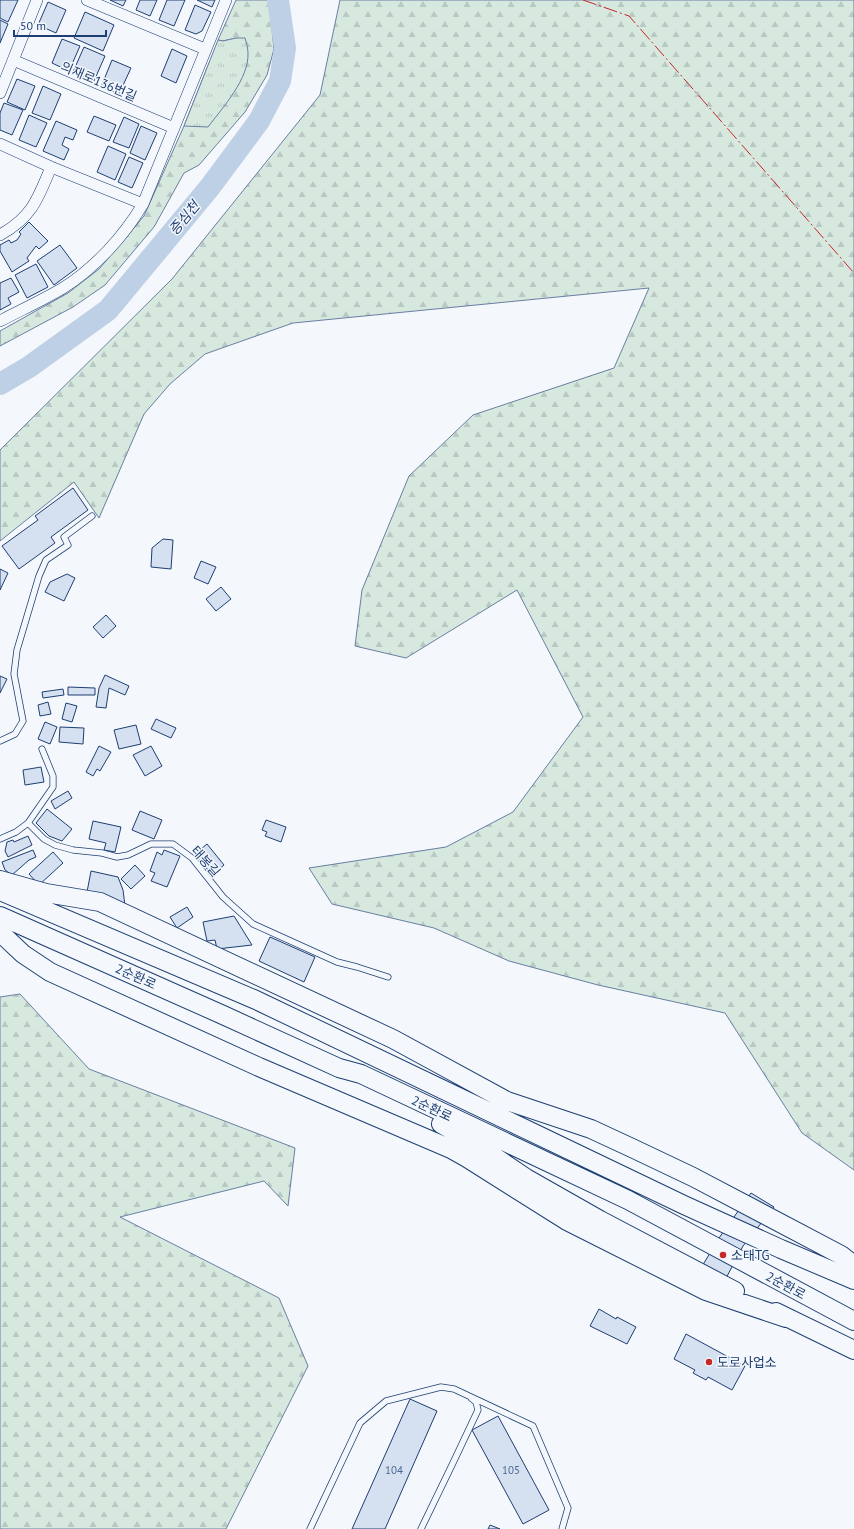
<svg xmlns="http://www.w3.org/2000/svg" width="854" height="1529" font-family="'PT Sans','Noto Sans KR',sans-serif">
<defs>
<pattern id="forest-firs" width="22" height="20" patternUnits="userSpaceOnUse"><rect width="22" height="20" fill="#d7e8df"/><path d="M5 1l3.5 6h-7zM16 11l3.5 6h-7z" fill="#b8c8c3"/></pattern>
<pattern id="park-tufts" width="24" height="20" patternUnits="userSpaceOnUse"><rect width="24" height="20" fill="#d7e8df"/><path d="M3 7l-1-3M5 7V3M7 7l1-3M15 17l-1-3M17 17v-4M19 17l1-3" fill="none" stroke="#b8c8c3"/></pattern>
</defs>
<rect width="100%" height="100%" fill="#f4f7fb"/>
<path fill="url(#forest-firs)" stroke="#687fa3" d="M236,0H269L274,49L267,75L245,112L199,165L184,173L154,227L105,285L73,307L0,346V331L68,293L99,269L144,216L184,126L209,63L236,38L223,41L218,40Z
M340,0H854V1170L802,1133L725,1013L598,985L509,961L434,928L332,904L309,868L446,847L513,812L583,717L517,590L406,658L355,646L362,590L409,476L473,415L614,368L649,288L293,323L205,354L170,384L144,414L99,518L74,482L0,541V450L172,279L320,95Z
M20,994L89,1069L295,1148L288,1206L264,1181L120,1217L279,1298L308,1366L226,1529H0V997Z"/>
<path fill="url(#park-tufts)" stroke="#687fa3" d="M236,38H245C246,42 248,48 248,53C249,79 223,107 208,127L184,126L218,40L223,41Z"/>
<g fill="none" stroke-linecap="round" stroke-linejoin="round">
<path stroke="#bed0e5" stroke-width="22" d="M0,384L29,367L108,310L210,187L259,121L280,81L285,48L278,0"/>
</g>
<path fill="#d5e0f0" stroke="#1d3f73" d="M0,0H18L8,22L0,18Z
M110,0H126L123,6Z
M140,0H157L150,16L136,10Z
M167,0H185L174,26L159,20Z
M197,0H215L212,7Z
M48,2L66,10L56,33L38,25Z
M195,5L211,12L202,31L196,34L185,30Z
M85,12L114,25L103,51L74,38Z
M0,20L8,24L0,43Z
M62,39L80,46L69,71L52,63Z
M84,47L105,56L94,81L73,72Z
M172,49L187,56L176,83L161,76Z
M112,60L131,68L119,94L101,87Z
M17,79L35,86L25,110L7,102Z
M43,86L61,94L50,120L32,113Z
M4,103L23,110L12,135L0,130V113Z
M29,115L47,123L36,147L19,140Z
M94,116L116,125L109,141L87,132Z
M124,117L139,124L129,148L113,142Z
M56,121L77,130L73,140L65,137L62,145L69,149L64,160L43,151Z
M141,126L157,133L145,160L130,153Z
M108,146L126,154L115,180L97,172Z
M129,157L143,163L132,188L118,182Z
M29,222L48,241L39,249L36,246L27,258L29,261L12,272L0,251V245L9,240L11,243L17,240L21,234L19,232Z
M60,245L77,268L54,285L37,261Z
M36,264L48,287L27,298L15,275Z
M11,278L19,292L8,298L11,304L0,310V283Z
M73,488L88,510L51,537L55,543L19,569L2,546L38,520L35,516Z
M163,539L173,540L171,569L151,567L152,548Z
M201,561L216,567L208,584L194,578Z
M0,569L8,573L0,590Z
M67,574L75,578L64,601L45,592L50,582Z
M221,587L231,599L216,611L206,599Z
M106,615L116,626L103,638L93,627Z
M105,675L129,686L125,695L109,688L106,708L96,707L99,688Z
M0,676L7,679L0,693Z
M68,687L95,688V695H68Z
M63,689L64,695L43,698L42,692Z
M48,702L51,714L40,716L38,705Z
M66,703L77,706L72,722L62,719Z
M156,719L176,728L171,738L151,729Z
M45,722L57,727L50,744L38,739Z
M136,725L141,744L119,749L114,730Z
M60,727L84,728L83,744L59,742Z
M99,746L111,752L100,771L97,769L93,776L86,772Z
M151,746L162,766L145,776L133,755Z
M41,767L44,782L25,785L23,770Z
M68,791L72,798L55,809L51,801Z
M47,809L72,829L62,841L49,836L36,823Z
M140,811L162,820L154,839L132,830Z
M266,820L286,827L281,842L265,836L267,832L262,830Z
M93,821L121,827L115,852L104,850L106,843L89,839Z
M28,836L32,845L8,857L5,851L7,842L13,840L14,842Z
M207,844L224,865L212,875L195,854Z
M33,850L36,857L29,860L12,875L5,870L2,862Z
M164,850L180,856L167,887L151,881L155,873L150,871L157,852L162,855Z
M53,852L63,863L39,885L29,874Z
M135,865L145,876L131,889L121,879Z
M91,871L118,877L123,890L125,906L87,892Z
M187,907L193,917L177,928L170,917Z
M234,916L252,945L217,949L215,940L207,941L203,922Z
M270,937L315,957L304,982L259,961Z
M751,1193L774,1207L743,1246L714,1301L689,1288L719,1238Z
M599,1309L616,1319L617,1317L636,1327L627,1344L590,1326Z
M686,1334L745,1366L732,1390L708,1377L706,1380L693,1373L695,1370L674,1359Z
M410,1399L437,1411L385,1529H352Z
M498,1416L549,1510L523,1524L472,1430Z
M490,1525L500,1529H488Z"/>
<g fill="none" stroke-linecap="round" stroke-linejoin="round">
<defs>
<path id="service" d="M0,741L15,734L23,721L14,674L17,650L39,576L46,560L68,545L64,537L92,516
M28,823L44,839L55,845L73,850L102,853L117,857L128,855L151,844H173L192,858L223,897L253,924L337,962L357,967L388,977
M0,839L16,832L28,823L53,787V776L42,749
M310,1529L360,1423L386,1401L441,1387L454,1389L533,1426L568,1508L562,1529
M421,1529L452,1465L478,1410L476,1402L471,1398"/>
<path id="minor" d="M87,0L205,49
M13,60L174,128
M0,93L37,0
M0,144L51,167L143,204
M0,235C32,217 38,199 51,167
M0,321C21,310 43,300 63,288C95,268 124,236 143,204L226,0"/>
<path id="trunk" d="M0,880L46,893L100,902L393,1039L507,1101L591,1129L632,1148L693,1177L841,1255L854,1265
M0,891L256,1000L684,1205L781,1249L854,1280
M0,916L223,1015L339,1068L361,1074L628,1200L854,1321
M0,935L5,937L23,954L50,972L259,1067L451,1149L467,1158L567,1221L706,1291L786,1318
M441,1124L476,1144L526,1178L600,1220L735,1291
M776,1312L854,1350"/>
</defs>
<use href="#service" stroke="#1d3f73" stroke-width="7"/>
<use href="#minor" stroke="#1d3f73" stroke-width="12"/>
<use href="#trunk" stroke="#1d3f73" stroke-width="20"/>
<use href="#service" stroke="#f4f7fb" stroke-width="5.5"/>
<use href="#minor" stroke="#f4f7fb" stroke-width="11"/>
<use href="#trunk" stroke="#f4f7fb" stroke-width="18"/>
<path stroke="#c62828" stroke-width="1" stroke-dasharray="14 3 2 3" stroke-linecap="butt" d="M583,0L629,16L854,273"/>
</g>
<g fill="#c62828" stroke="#f4f7fb" stroke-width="1.5">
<circle cx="723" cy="1255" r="4"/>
<circle cx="709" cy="1362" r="4"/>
</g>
<g text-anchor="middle" stroke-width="3" stroke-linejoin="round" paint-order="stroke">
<g font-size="11" fill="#4b6792">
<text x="394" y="1474">104</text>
<text x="511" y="1474">105</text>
</g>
<g font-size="13" fill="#1d3f73" stroke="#f4f7fb">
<text transform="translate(99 81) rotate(23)" y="5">의재로136번길</text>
<text transform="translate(206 861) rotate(48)" y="5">태봉길</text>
<text transform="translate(136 976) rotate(24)" y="5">2순환로</text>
<text transform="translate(432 1108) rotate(25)" y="5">2순환로</text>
<text transform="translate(786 1285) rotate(28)" y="5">2순환로</text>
</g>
<g font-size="13" fill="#1d3f73" stroke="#f4f7fb" text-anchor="start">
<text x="731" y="1260">소태TG</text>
<text x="717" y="1367">도로사업소</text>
</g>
<g font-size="14" font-style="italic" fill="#1d3f73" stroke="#f4f7fb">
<text transform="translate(184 218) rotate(-50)" y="5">증심천</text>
</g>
</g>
<path d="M14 30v6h92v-6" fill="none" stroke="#1d3f73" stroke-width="2"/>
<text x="20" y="30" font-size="12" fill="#1d3f73" stroke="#f4f7fb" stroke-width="3" paint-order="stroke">50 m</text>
</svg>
